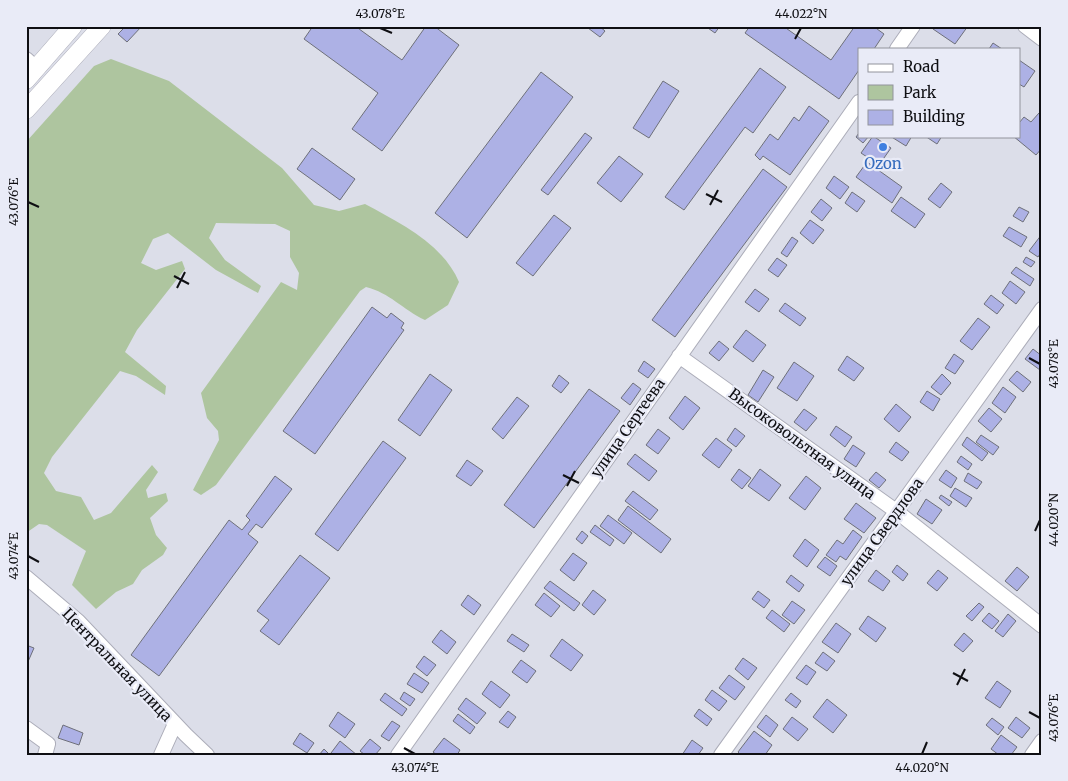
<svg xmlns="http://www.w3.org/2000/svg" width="1068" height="781" font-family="Merriweather,serif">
<rect width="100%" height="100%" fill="#dcdee9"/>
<path fill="#aec59f" d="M111,59L169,81L282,168L314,205L339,211L365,204C400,223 443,244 459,282L448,305L425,320C402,309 390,293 366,287L360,291L216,485L201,495L193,490L219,440L218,431L207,418L201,393L281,282L297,290L299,273L290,257V231L275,224L216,223L209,238L225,260L261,286L258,293L216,270L168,233L153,239L141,263L156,270L182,261L185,269L137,330L125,352L166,386L165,395L136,376L120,371L52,457L44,473L56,491L81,497L94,520L111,513L152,465L158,472L146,490L148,498L166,493L168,501L150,518L156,535L167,548L163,555L142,570L133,584L116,592L96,609L72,585L86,551L47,525L39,524L26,533V142L94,66Z"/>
<path fill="#adb1e5" stroke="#6e707a" d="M126,26H142L127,42L118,34Z
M313,26H355L402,60L426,26H434L459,45L382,151L352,129L378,93L304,39Z
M589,26H599L605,31L600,37L588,28Z
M705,26H720L715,33Z
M750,26H783L831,60L855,26H873L884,34L874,49H859V70L839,99L745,33Z
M935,26H968L955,44L933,29Z
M993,43L1002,49H989Z
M1019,60L1035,71L1024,87L1019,84Z
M760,68L786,87L753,133L745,127L684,210L665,197Z
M541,72L573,97L467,238L435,213Z
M663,81L679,91L649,138L633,128Z
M809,106L829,121L790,175L763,156L760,160L755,155L770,134L778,140L794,117L799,121Z
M1039,113L1042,116V148L1036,155L1013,136H1019V123L1024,117L1031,122Z
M585,133L592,138L548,195L541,190Z
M859,133V136H869L863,143L856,137Z
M873,136L891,148L879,165L861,153Z
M890,136H912L906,146Z
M925,136H942L937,144Z
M312,148L355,179L340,200L297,169Z
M619,156L643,174L621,202L597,183Z
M867,162L902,187L892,203L856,177Z
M763,169L787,187L675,337L652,320Z
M834,176L849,187L840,199L826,188Z
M941,183L952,192L940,208L928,199Z
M852,192L865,201L857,212L845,203Z
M901,197L925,214L915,228L891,211Z
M821,199L832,208L822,221L811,212Z
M1019,207L1029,212L1023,222L1013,216Z
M554,215L571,228L533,276L516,263Z
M810,220L824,230L813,244L800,233Z
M1009,227L1027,237L1021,247L1003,236Z
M1042,234V251L1038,257L1029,251Z
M792,237L798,241L787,257L781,253Z
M1026,257L1035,262L1031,267L1023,262Z
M777,258L787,265L778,277L768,270Z
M1016,267L1034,279L1030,286L1011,273Z
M1010,281L1025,292L1016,304L1002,293Z
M755,289L769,299L759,312L745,302Z
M991,295L1004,305L997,314L984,304Z
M785,303L806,318L800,326L779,311Z
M372,307L387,318L391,313L404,323L401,328L404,330L315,454L283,431Z
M978,318L990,327L972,350L960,341Z
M746,330L766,345L753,362L733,347Z
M719,341L729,349L719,361L709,353Z
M1033,349L1042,356L1040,370L1025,359Z
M954,354L964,361L955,374L945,368Z
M847,356L864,368L854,381L838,370Z
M644,361L655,369L648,378L638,371Z
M794,362L814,376L797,401L777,388Z
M763,370L774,377L758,402L748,395Z
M1017,371L1031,382L1023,392L1009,380Z
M430,374L452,390L420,436L398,420Z
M942,374L951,383L941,395L931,387Z
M559,375L569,383L561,393L552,386Z
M633,383L641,389L630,405L621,398Z
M1003,387L1016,397L1005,413L992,403Z
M589,389L620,411L534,528L504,505Z
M927,391L940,399L933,411L920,402Z
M685,396L700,408L683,430L669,418Z
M517,397L529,406L503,439L492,429Z
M896,404L911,417L899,432L884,419Z
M989,408L1002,419L991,432L978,421Z
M804,409L817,418L806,431L794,422Z
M836,426L852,437L845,447L830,435Z
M735,428L745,436L736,447L727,440Z
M658,429L670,438L658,454L646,445Z
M981,435L999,447L993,455L976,442Z
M967,437L988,453L982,461L962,445Z
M716,438L732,450L719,468L702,455Z
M383,441L406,458L338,551L315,534Z
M896,442L909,452L902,461L889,452Z
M853,445L865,453L856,467L844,459Z
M635,454L657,471L649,481L627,464Z
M961,456L972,464L968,470L957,462Z
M467,460L483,471L471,486L456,476Z
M739,469L751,478L742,489L731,480Z
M760,469L781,485L769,501L748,486Z
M946,470L957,478L951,488L939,480Z
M876,472L886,480L879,488L869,480Z
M968,473L982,482L977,489L964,481Z
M275,476L292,489L262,528L256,524L248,534L258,542L159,676L131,655L229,520L242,530L250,520L246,516Z
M806,476L821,488L805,510L789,498Z
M955,488L972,498L966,507L950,496Z
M633,491L658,510L650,520L625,501Z
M941,495L952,502L949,506L939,498Z
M926,499L942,510L932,524L917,514Z
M856,503L876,518L864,533L844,519Z
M628,506L671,539L661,553L618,520Z
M608,515L632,533L624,544L600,526Z
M595,525L614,540L610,546L590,532Z
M853,530L862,537L846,560L840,556L836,562L826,555L837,540L843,544Z
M582,531L588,536L582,544L576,539Z
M805,539L819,550L807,567L793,556Z
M573,553L587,563L574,581L560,570Z
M300,555L330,578L279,645L260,631L269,620L257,611Z
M825,557L837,566L830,576L817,567Z
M897,565L908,574L903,581L892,572Z
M1017,567L1029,577L1017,591L1005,581Z
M876,570L890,581L883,591L868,581Z
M938,570L948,578L937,591L927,583Z
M791,575L804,585L799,592L786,582Z
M550,581L580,603L574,611L544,588Z
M593,590L606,600L594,615L582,605Z
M758,591L770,600L764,608L752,599Z
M544,593L560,606L551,617L535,605Z
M468,595L481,605L474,615L461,605Z
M792,601L805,610L794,624L782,615Z
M979,603L984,607L972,621L966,616Z
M772,610L790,624L784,632L766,618Z
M989,613L999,621L992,629L982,621Z
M1008,614L1016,621L1003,637L995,631Z
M868,616L886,628L876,642L859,629Z
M836,623L851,634L838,653L822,642Z
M441,630L456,642L447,654L432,642Z
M964,633L973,641L963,652L954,645Z
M512,634L529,645L524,652L507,641Z
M562,639L583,655L571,671L550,656Z
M26,645L34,648L27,664H26Z
M823,652L835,661L827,671L815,663Z
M424,656L436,665L427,676L416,667Z
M743,658L757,668L748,680L735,669Z
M521,660L536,671L527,683L512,672Z
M806,665L816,672L807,685L796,678Z
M414,673L429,683L422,693L407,684Z
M729,675L745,687L735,700L719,688Z
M491,681L510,695L500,708L482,694Z
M997,681L1011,691L1000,708L985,698Z
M712,690L727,701L719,711L705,700Z
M404,692L415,699L410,706L400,699Z
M385,693L407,709L402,716L380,700Z
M791,693L801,701L796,708L785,700Z
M466,698L486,713L477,724L458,709Z
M827,699L847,715L833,733L813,717Z
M699,709L712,719L707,726L694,716Z
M508,711L516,717L508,728L499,722Z
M338,712L355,724L345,738L329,726Z
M458,714L475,727L470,734L453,721Z
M766,715L778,725L770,737L757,727Z
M792,717L808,729L798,741L783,729Z
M1016,717L1030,728L1022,738L1008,728Z
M992,718L1004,727L998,735L986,725Z
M392,721L400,726L389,741L381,736Z
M63,725L83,733L79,745L58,738Z
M754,731L772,745L765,755H741L738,752Z
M300,733L314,743L307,753L293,744Z
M1001,735L1017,747L1011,755H999L991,749Z
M444,738L460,750L457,755H437L433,752Z
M370,739L381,748L375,755H365L360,751Z
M692,740L703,748L698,755H682Z
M340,741L357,755H333L331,753Z
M324,749L330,755H319Z"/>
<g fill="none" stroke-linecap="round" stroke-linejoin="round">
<defs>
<path id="minor" d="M1025,26L1042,39
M897,49L913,26
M26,59L37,69
M679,356L896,511L1042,626
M26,577L78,621L186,735L207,755
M26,728L48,744L45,755
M161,755L175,724
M398,755L859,102
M721,755L1042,309
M1032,755L1042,741"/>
<path id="major" d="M26,80L73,26
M26,110L102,26"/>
</defs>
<use href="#minor" stroke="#acadb9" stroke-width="16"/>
<use href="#major" stroke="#acadb9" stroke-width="19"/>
<use href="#minor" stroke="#fff" stroke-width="14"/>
<use href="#major" stroke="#fff" stroke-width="18"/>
</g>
<path fill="none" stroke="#0f0f13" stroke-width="2" d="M380,28L392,33M795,39L801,28M706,194L722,202M28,202L39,207M710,205L718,190M174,276L189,284M177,288L185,272M1029,358L1040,364M563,475L579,483M567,486L575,471M1035,531L1040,520M28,556L39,562M953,673L968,681M957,685L965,669M1029,712L1040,718M404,748L415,754M922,754L927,742"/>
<circle fill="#3f7fe0" stroke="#e9ebf7" stroke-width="2" cx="883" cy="147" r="5"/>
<g text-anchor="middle" stroke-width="4.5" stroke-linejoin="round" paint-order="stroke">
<g font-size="15" fill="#366cbe" stroke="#e9ebf7">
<text x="883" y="169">Ozon</text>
</g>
<g font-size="15" fill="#0f0f13" stroke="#e9ebf7">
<text transform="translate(628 428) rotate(-55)" y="5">улица Сергеева</text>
<text transform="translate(802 444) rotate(36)" y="5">Высоковольтная улица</text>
<text transform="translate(882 532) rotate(-54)" y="5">улица Свердлова</text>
<text transform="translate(117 665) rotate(46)" y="5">Центральная улица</text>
</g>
</g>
<rect width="1068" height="781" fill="none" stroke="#e9ebf7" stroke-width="55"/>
<rect x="858" y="48" width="162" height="90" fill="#e9ebf7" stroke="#92939c"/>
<rect x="868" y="64" width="25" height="8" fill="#ffffff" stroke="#92939c"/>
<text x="903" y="72" font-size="15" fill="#0f0f13">Road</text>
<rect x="868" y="85" width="25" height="15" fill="#aec59f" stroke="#92939c"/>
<text x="903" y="98" font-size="15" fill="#0f0f13">Park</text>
<rect x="868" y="110" width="25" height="15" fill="#adb1e5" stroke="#92939c"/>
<text x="903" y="122" font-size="15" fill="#0f0f13">Building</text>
<rect x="28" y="28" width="1012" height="726" fill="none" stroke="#0f0f13" stroke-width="2"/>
<g font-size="12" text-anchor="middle" fill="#0f0f13">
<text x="380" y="18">43.078°E</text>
<text x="801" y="18">44.022°N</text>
<text transform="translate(14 202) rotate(-90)" y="4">43.076°E</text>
<text transform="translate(1054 364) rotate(-90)" y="4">43.078°E</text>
<text transform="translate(1054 520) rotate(-90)" y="4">44.020°N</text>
<text transform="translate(14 556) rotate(-90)" y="4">43.074°E</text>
<text transform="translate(1054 718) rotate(-90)" y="4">43.076°E</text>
<text x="415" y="772">43.074°E</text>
<text x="922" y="772">44.020°N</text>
</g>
</svg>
